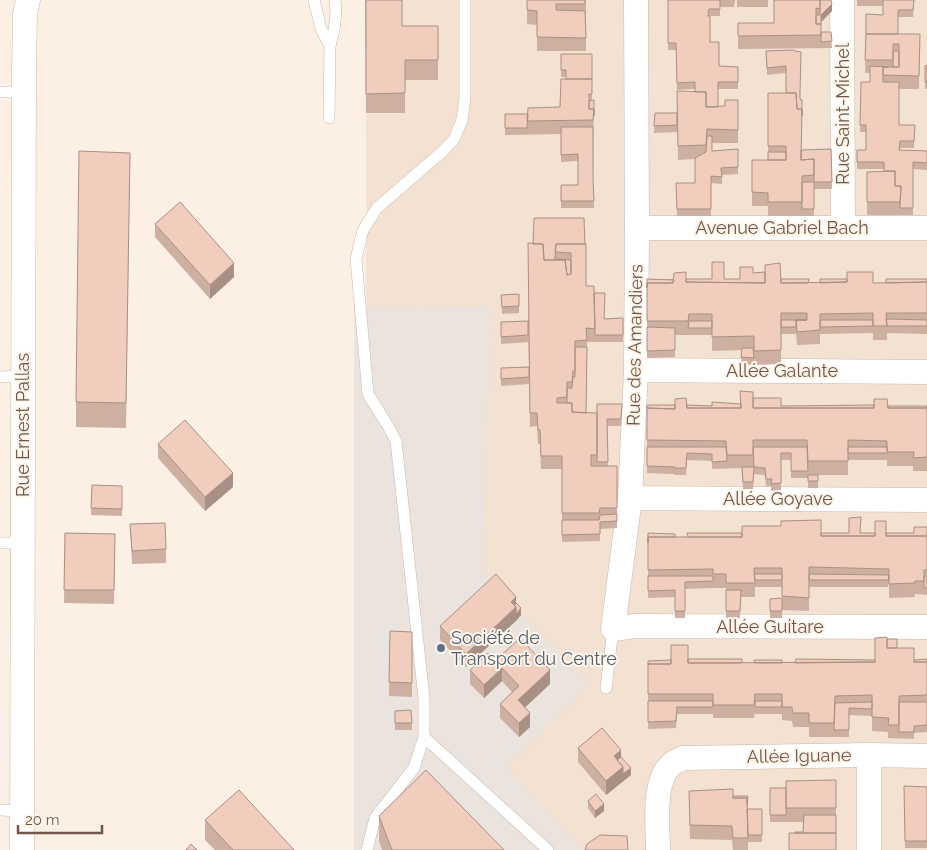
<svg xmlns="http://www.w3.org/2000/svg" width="927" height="850" font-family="Raleway,sans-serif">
<rect width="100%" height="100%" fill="#fbf0e3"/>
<path fill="#f3e1d2" d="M366,0H927V850H367Z"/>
<path fill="#ebe3de" d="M491,306L482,570L590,685L506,767L582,850H354V307Z"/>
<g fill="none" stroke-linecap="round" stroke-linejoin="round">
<defs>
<path id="service" d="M314,0L321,29L330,46
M0,92H24
M329,118L330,46L334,30L336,11L335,0
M0,377L23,376
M0,543H23
M606,688L613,629
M424,737L548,850
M0,810L22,811
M367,850L375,818L414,768L424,737V698L396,441L388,426L368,394L356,259L363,230L377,208L443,151L454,139L462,120L465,97V0"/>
<path id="minor" d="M636,0L637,228L636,370L630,498L613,629L635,626L927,627
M842,0L843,228
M637,228H927
M636,370L927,372
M630,498L927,500
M22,850L24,72L25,14L28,0
M658,850C658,826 652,780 672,764C675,761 680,760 683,758L869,755L927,756
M869,850V755"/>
</defs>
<use href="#service" stroke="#ccb7aa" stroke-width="12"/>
<use href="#minor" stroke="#ccb7aa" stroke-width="25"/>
<use href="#service" stroke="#fff" stroke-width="11"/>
<use href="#minor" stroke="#fff" stroke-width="24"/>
</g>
<path fill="#ceb0a2" d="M365,0L402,26H438V80H405V113H366Z
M527,0H586V51H537V25L527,24Z
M668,0H735L734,7H720V16H710V42L719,66L738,67V89H718V107L725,106L738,100V143H712V151L738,149V174L722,175V184L711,183V216H677L676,183H695V159L678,160L677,91L695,92V89L677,90L676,50H668Z
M737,0H768V7H737Z
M831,0L832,11L821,22V32H831L832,48L738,49V23H774Z
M857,0H914L913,17H898V34H920L919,89H899V125H915L914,148H900V150L927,151V170L913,169V215H900V214V215H867V172L884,171V169H857V150H866V132H860L861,82H870V73H865L866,14L883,15V6H857Z
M794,50L800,97L801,150L831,149L832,189H814V188V216H768V206H752V160H768V93H786V73L767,75L766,51Z
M561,54L592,79V101L594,100L593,179L594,208H561V185H578V161L561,162V134L505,135V114H528L560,107L566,77H561Z
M927,65V89H925V66Z
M655,113H677V132L654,133Z
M130,153L126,428L76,427V402Z
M584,218L586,286L594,293L605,319L623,318V342H587L586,413L597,449V404H622L621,426H607L608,466H617V528L600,529V541L562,542V469H541L540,444H538L537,426L530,427L529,372V384L501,386V368L529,367L528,324V342L501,344V322L528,321L533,244Z
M155,224L234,277L210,299L155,237Z
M753,273L781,279L809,283H886L927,279V334L887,333V340H873V333L820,334V344L797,345L796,334H781V364L754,365L753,350L754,365L741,364L742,350L712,351V328V335H675V357L647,358V279H740Z
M519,294V313L502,314L501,295Z
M753,398L781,406H927V471H913V466H887V460H848V459V475H818V488H808V478H791V460H781V490L771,491V486H766L765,475L754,474L753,489H743L742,468L712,469V461L687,460L686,475H674V474L647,473V408L687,405L712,406L740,404Z
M158,444L233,487L205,511L158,458Z
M92,485L122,486V516L91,515Z
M130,524L166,549V563L132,564Z
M914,527H927V595L915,594V597L889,598V582L888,587H809V611L782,610V618H770V599L782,598V587H755V586V597H741L740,618H726V588H713V586V588L685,589V618H675V597L648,598V533L675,537L821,533H914Z
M65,533L115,534L114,604L64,603Z
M516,603L521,615L466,667L440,640V626Z
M390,631L412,632V697L389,696Z
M887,639L897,648L914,660L927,659V732L914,733V739L888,738V732L872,731V709V716L849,715V737H809V727H793L792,721L782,720V714H755V712L754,718H713V714H677L676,728L648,729V661L688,659L742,663H782L875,660Z
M496,660L550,684L525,707L530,727L519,737L500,718V704L512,692L502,681L484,698L470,684V670Z
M395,711L412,723V730H395Z
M578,748L621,757L631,775L606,795L578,762Z
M836,780V850L795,833L803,832L804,822H770V788H786Z
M904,786L927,787V848H905Z
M689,791L733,796L748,803L747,809H762V842H748V850H733L732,840L690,839Z
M588,801L604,811L595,818L588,808Z
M379,816L504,850H382L379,841Z
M205,820L294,850H215L205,840Z"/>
<path fill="#a89084" d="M832,4V11L821,22V15Z
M234,263V277L210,299V285Z
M233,473V487L205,511V497Z
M516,597V621L466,667V654Z
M521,608V615L516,621V614Z
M502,668V681L484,698V685Z
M550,670V684L518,714V700Z
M530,713V727L519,737V723Z
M621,750V764L614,756Z
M623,767L631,768V775L606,795V781Z
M604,804V811L595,818V811Z"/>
<path fill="#f0cdbc" stroke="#a89084" d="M366,0H402V26H438V60H405V93L366,94Z
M527,0H585V4H556V10L585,11L586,38L537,37V11L527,10Z
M668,0H720V9H709L708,16H710V42H719V66L738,67V82H718V107H706V92H695V82L677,83L676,43H668Z
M774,0H820V9L816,8V24H821V35L738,36V23H774Z
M820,0H831L832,4L821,15V24H816V15H820Z
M883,0H914L913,10H898V34H866V14L883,15Z
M821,32H831L832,41L821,42Z
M866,34H920L919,76L883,75V67H899V44H893V60H865Z
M794,50L795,51L801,52L800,93V99L802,100V116V109H797L796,93H786V66L767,68L766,51Z
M893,51H899V67H893Z
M561,54H592V79H566V70H561Z
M927,65V82H925V66Z
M870,66L888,67H883V82H899V125H915L914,141H900L899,150L927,151V163L913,162V208H900L901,186H895V171H884V162H857V150H866V125H860L861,82H870Z
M561,79H592V94H589V109H594L593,120L527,121L528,108L560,107Z
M677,91L706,92V107L725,106V100H738V130L707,129L706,145L678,146Z
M768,93H796L797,109H802L801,160L814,159V175L802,176V202H768V193L752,192V160H786V146H768Z
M594,100V116V109H589V101Z
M655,113H677V125L654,126Z
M505,114H528L527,128H505Z
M561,127H593V179L594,201H561V185H578V154L561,155Z
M707,136H712V151L738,149V167L721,168L722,177L711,176V209H677L676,183H695V158L706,152Z
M831,149L832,182H814V159L801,160V150Z
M79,151L130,153L126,403L76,402Z
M768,152H786V160H768Z
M895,171V186H901L900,202H867V172Z
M802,182H814V209H802Z
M180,202L234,263L210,285L155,224Z
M534,218H584L585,244H556L555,259L571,260V274L567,275L565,260H544L543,244H533Z
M528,243L543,244L544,260H565L567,275L571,274V253L555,252L556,244H586V286H594L595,329L586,328L587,340L575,341V371H573L572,382H567V397L557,398V403H572V412L597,413V455H591V466H617V508H600L599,513H562V456H541L540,430H538L537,413H530Z
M712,262H724V279H740V267H753V273L765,272V283L686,282V279H712Z
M780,263L781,283L847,282V272H873V283L927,282V313H886L887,326H873V313L820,314V330L797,332L796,320H807V313H781V350L754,351V336L712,337V314H689L688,321H647V283H673L674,273L686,272V282L765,283V265Z
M647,279L674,280L673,283H647V288Z
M781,279H809L808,283H781Z
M820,279H847V282L820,283Z
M886,279H927V282L886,283Z
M594,293H605L604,319L623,318V335H595Z
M519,294V306L502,307L501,295Z
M886,319L927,320V326H887Z
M781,320H807H796V327H781Z
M820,320H873V326L820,327Z
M528,321V335L501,337V322Z
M689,321H712V328H688Z
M647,327L675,328V350L647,351Z
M575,347H587L586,413L572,412V403H567V388H572L573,377H575Z
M742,348H753L754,358L741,357Z
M529,367V377L501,379V368Z
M740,391L753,392V408H874V399H887L888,408H927V457L913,458L914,452H887V441L848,440V461H808L807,440H753V455H727L726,441L647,440V408L675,409V399L686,398L687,408H741Z
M753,398H781V406L874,405V408H753Z
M712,402L741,404V408H687V405L712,406Z
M597,404H622L621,419H607L608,462H597Z
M647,405H675V409L647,408Z
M888,406H927V408H888Z
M185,420L233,473L205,497L158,444Z
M647,447H726L727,461L712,462V454L687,453L686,468H674L675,467L647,466Z
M753,447H807L808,471H791V453H781V483L771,484L772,479H766L765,468L754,467L753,482H743L742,467H754Z
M848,447H887L888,453H848Z
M808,475H818V481H808Z
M92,485L122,486V509L91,508Z
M617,514V521L600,522V534L562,535V520H599L600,515Z
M861,517L860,533H875V536H821V533H849V518Z
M821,520V536H875V521H886V536H927V570H924V581H915V583L889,584V569L809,567V598L782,596V568H754L755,583H726V574H713V569L648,570V537H742V526H781V521Z
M165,523L166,549L132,551L130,524Z
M914,527H927V536H886V533H914Z
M65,533L115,534L114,590H64Z
M648,533L675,534V537H648V543Z
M687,533H742V537H688Z
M496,574L516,597L511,602L516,607L466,654L440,626Z
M754,574H782V580H755Z
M809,574L889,575L888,580H809Z
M648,576H713V581L685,582V611H675V590L648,591Z
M924,576H927V588H924Z
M726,590H741L740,611H726Z
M782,598V611H770V599Z
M516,603L521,608L516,614V607L514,606Z
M390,631L412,632V683L389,682Z
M887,637V648H914V662H927V695L899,696V725H888L889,718L872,717V695L835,696L834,723H809V713H793L792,707H782V694H755L754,705H713V694H648V664H671V645H688V663L875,662V638Z
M520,638L550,670L518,700L530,713L519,723L500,704L519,686L502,668L484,685L470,670L488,653L496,660Z
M887,639H897V648H887Z
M688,659H742V663H688Z
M796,659L875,660V662L795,663Z
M927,659V662H914V660Z
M671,660V664H648V661Z
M754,660H782V663H755Z
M648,701H713V707H677L676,721L648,722Z
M755,701H782V707H755Z
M872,702V709L849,708V730H834L835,703Z
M899,702H927V725L914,726V732H899Z
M411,710L412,723H395V711Z
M602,728L621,750L614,756L623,767L606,781L578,748Z
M621,757L631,768L623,774V767L617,760Z
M426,770L504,850H392L379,816Z
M836,780V808H786V781Z
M904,786L927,787V841H905Z
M770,788H786V815H770Z
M733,789V798H747L748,838H733L732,826L690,825L689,791Z
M239,790L294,850H233L205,820Z
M596,794L604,804L595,811L588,801Z
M733,796H748L747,804V798H733Z
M747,809H762V835H748Z
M804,815H836V833H795V832H803Z
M789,833H836V850H789Z
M600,835L627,836L628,850H585L587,844Z
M191,844L197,850H186Z"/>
<circle fill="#5c6f8a" stroke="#fef5e9" stroke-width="2" cx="441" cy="648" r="5"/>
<g text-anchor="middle" stroke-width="4" stroke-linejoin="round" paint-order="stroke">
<g font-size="18" fill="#72564a" stroke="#fef5e9">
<text transform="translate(843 114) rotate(-90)" y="6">Rue Saint-Michel</text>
<text x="782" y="234">Avenue Gabriel Bach</text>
<text transform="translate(635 345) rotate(-89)" y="6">Rue des Amandiers</text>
<text x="782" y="377">Allée Galante</text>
<text transform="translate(23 425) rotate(-90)" y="6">Rue Ernest Pallas</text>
<text x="778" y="505">Allée Goyave</text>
<text x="770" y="633">Allée Guitare</text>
<text transform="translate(799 756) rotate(-1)" y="6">Allée Iguane</text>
</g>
<g font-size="18" fill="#4e5e75" stroke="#fef5e9" text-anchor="start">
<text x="451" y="644">Société de<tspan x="451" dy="21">Transport du Centre</tspan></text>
</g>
</g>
<path d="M18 825v8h84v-8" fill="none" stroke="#72564a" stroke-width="2.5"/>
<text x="25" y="825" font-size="15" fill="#72564a" stroke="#fef5e9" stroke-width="4" paint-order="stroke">20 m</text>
</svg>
